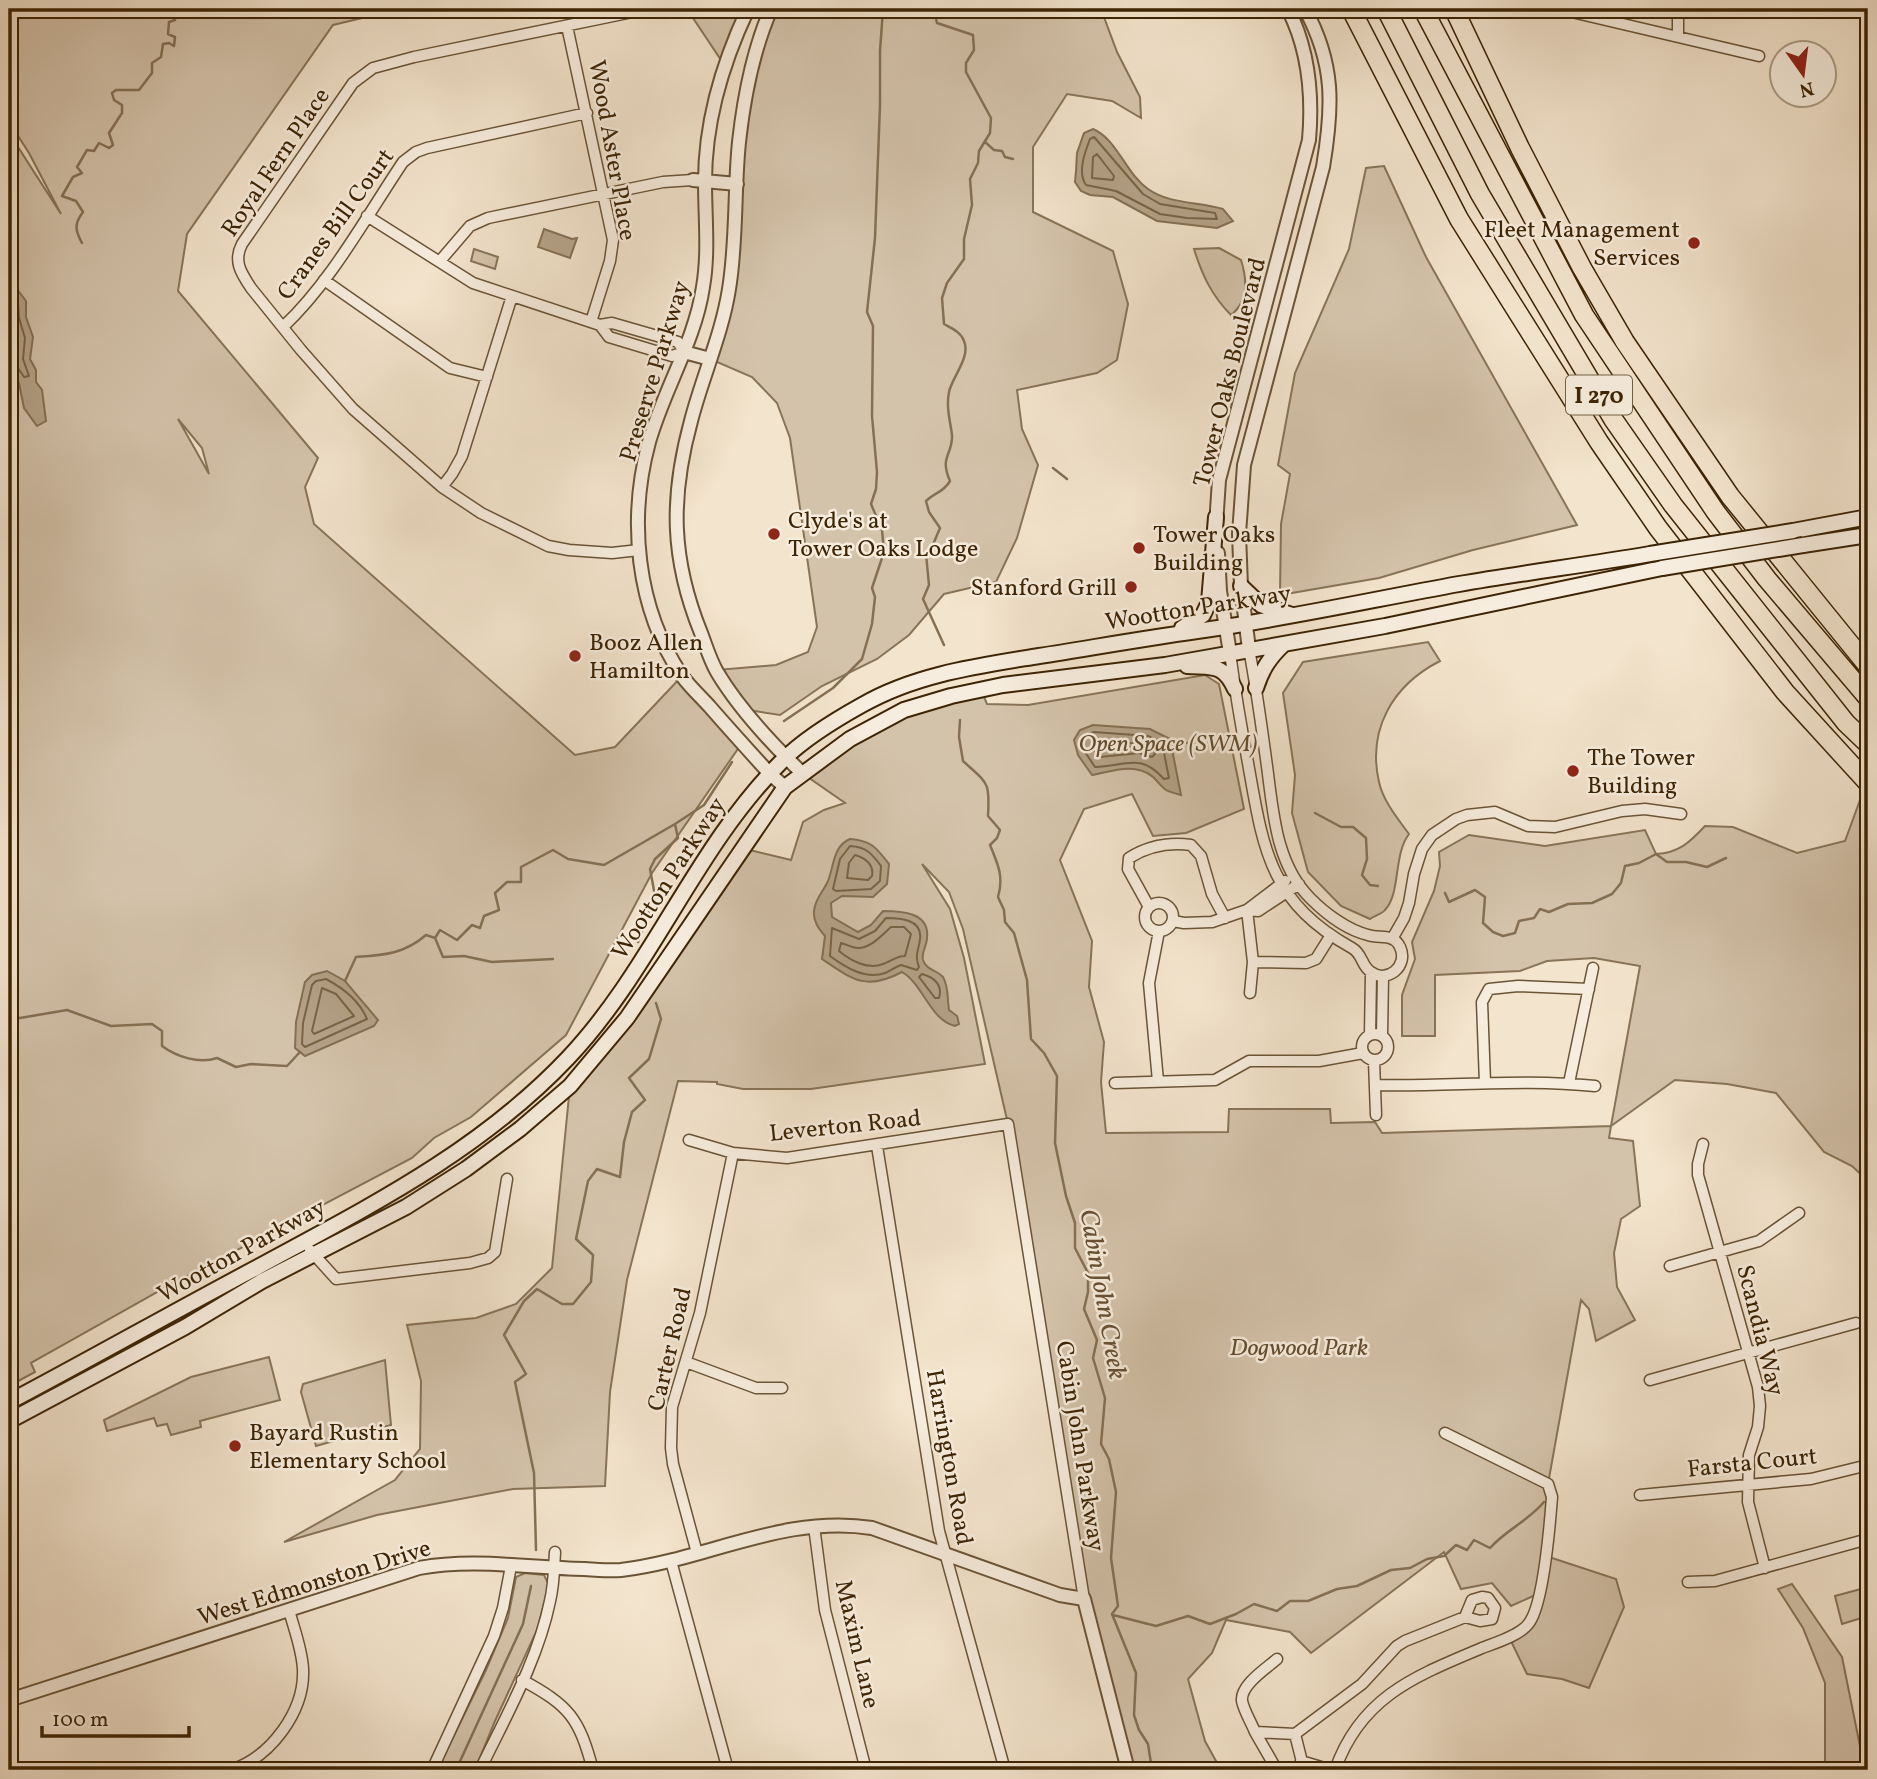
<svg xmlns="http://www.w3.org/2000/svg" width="1877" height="1779" font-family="Vollkorn,serif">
<rect width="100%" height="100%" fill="#f3e4cd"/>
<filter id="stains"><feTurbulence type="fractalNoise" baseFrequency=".00286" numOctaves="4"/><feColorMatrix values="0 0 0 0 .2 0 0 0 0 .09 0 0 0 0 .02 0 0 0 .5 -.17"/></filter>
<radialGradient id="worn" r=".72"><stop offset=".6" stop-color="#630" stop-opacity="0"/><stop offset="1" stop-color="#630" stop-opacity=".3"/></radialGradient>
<path fill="#d4c3ab" stroke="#887458" stroke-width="2" fill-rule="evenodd" d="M9,9H400L333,25L187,234L178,291L318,458L305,487L314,524L575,755L615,747L682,676L742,743L652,873L566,1035L471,1117L434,1138L412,1158L161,1290L31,1363L35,1372L9,1386V133L61,214L29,153L9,122ZM178,419L202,448L209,474Z
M687,9H748L721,60Z
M771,9H1101L1117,52L1140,97L1141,118L1112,101L1067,94L1033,147V212L1113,251L1128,304L1117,360L1097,373L1017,390L1022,429L1038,465L1017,538L996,582L944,594L909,635L877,659L822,686L780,715L742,709L716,670L776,665L808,652L817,627L790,438L777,403L752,377L710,359L719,327L739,141Z
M1384,166L1426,257L1577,525L1473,550L1379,578L1280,595L1281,524L1290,474L1278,465L1295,373L1349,249L1366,168Z
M1219,248L1241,260C1247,279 1249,301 1231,315C1212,296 1202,275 1194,249Z
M474,249L498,257L495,269L471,261Z
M1428,642L1440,661C1393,685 1367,729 1379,782C1383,801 1398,819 1409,834C1393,855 1401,893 1385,910C1382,914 1374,916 1370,919L1341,906L1308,872L1292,813L1295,775L1283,693L1303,662Z
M1205,675L1219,684L1244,809L1186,833L1153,836L1132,794L1084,809L1060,860L1092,941L1089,987L1104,1042L1101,1082L1106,1133L1228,1132L1229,1109H1330L1331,1123L1375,1122L1382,1133L1611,1126L1640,966L1594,958L1547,961L1520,971L1435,975V1036H1402V995L1415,959L1412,942L1434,891L1440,866L1439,852L1469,835L1545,846L1645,830L1656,854C1679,853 1690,842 1705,826L1733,827L1797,853L1845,841L1867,781L1868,783V1181L1852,1166L1824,1152L1776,1093L1727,1084L1675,1080L1611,1126L1609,1138L1633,1141L1640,1206L1621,1219L1614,1253L1617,1287L1635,1320L1596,1341L1589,1309L1581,1300L1548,1484L1546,1556L1616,1579L1624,1607L1589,1688L1562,1679L1527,1674L1509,1637L1529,1623L1540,1593L1511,1606L1492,1583L1461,1589L1444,1552L1311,1653L1290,1632L1226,1620L1212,1653L1188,1679L1205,1741L1221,1770H1128L1097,1654L1008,1124L963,929L949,892L922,864L950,909L964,958L985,1064L811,1089H743L717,1084V1082L678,1081L627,1280L610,1392L605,1486L513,1489L377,1515L284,1542L395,1480L420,1449L421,1381L407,1325L476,1318L516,1304L552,1268L570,1086L741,848L791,860L803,822L824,810L845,803L802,773L904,710L981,690L987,704L1028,705Z
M269,1357L280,1400L200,1421L201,1427L171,1435L167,1424L157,1426L154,1418L107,1431L104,1420L191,1377Z
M385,1360L391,1425L316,1446L301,1392L303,1384Z
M525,1573L544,1575L549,1585L537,1630L495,1721L475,1770H437L486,1670L508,1618L516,1577Z
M1792,1584L1842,1657L1861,1751L1868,1758V1770H1825V1683L1803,1628L1778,1589Z
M1868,1587V1616L1842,1624L1835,1596Z"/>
<path fill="#b5a389" stroke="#857054" stroke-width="2" d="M1093,129C1117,139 1126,174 1148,189C1171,205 1198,201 1223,209L1233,221L1217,228L1157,221L1113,197L1090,195L1081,191L1075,182L1076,171L1077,153L1084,133Z
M544,229L572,239L577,238L570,258L538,247Z
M17,289L26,301V317L33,337L30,359L36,370V382L42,390L46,421L37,426L24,408L19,383L9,364V290Z
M1093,725L1150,729L1170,739L1181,795C1162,790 1166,790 1153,777C1136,762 1112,771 1092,775L1078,755L1074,740L1080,730Z
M850,839C873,841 876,848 889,864L887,884L873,897L842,896L831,903L832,917L858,932L871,925L883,911C901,911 930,912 927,938C927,946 921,952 923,960C926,970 937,970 943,977C949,987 947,999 949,1010L957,1016L959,1024L955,1026C930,1020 923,984 902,972C866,991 853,980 822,959L825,936C819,929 813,922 814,911C815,899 823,892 828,881C834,866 833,846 850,839Z
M327,971L345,981L378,1020L374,1026L305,1056L295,1048L296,1022L305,982L312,975Z"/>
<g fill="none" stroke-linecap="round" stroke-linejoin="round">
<path stroke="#796446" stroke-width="2" d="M1094,137L1143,194L1160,204L1215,213L1217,219L1187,218L1160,214L1116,191L1086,185C1077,173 1085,152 1090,139Z
M1097,154L1114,176L1113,180L1092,178L1093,157Z
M9,296L14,297L18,303L19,318L25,338L23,359L29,376L24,377L16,365L9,363
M1094,732L1148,736L1162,743L1169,778L1164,779C1140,752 1126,766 1095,767L1085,752L1082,741L1085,735Z
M1094,741L1145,744L1154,749L1155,754L1152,757L1139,753L1100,757L1092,748Z
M850,846C867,847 872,854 881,866L880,881L871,889L836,891L833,889L840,859Z
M855,855C866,858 874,865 872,876L868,880L847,878L849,863Z
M886,918C899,918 923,919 920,939C919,950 914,955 919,967L917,970L901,965C895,967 890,971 885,973C865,980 845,967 830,956L832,928L859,939L875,931Z
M891,927H904L911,934L905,956C896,956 892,961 883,964C868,970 851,961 839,951L841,943C846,944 852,948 858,948C871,948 882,935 891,927Z
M922,974C934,977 943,985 939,998H935L919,977Z
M326,979C343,988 360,1002 367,1019L305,1047L302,1044L303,1023L312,985L316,981Z
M322,988L336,994L354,1016L314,1034L312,1031Z"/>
<path stroke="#857054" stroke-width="2.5" d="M938,9L934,11L937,23L973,35L974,50L966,63V72L991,118L990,133L979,151L978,163L970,179L972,205L964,239V259L947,283L942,298L944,324C951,328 961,332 964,341C971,357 952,377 949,392C946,407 950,420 952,435C953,455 939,456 950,481C943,493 935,492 926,501L929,512L940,528L932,547L926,554L929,585L923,599L944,645
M985,142L994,150L1002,151L1005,157L1013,159
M82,243C75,230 74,224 83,212L76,201L62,196L73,177L82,173L77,167L87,150L94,151L99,143L109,148L113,145L109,133L122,113V105L114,100L112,93L116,90H139L152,73V63L161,57L163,44L169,43L174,46L175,37L168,34L169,22L175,20L172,15L175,9
M1053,468L1067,479
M960,720L959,737L963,761C988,784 990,781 988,816L1000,830L997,838L990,845C998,864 1004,877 998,897L1004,910L1005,922L1014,933L1027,980L1031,1039L1044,1053L1057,1076L1055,1143L1066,1196L1075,1223V1248L1088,1273V1292L1084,1309L1097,1340L1093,1358L1105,1398L1101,1444L1109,1459L1116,1492L1111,1558L1118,1606L1112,1614L1136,1673L1134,1715L1139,1730L1148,1744L1152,1770
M784,721L833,688L862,659L872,624L875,597L872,588L884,552L882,530L871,504L876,489L877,472L872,416L873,326L867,312L875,238L880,105V51L883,9
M1170,746L1174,743H1194
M1315,813L1341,827H1353L1366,838L1367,859L1362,875L1370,885L1378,886
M1445,893L1449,902L1475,890L1485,897L1483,923L1493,932L1503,936L1515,933L1519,921L1534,918L1540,909L1549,912L1568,904L1592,903L1612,894L1621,883L1625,866L1639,863L1656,854L1667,862H1686L1707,867L1726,858
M435,938L440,930L457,940L472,925L480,928L484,916L499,910L495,893L507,882H521V867L553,850L568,859L604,865L675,824
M435,938L443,957L464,956L492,962L553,959
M638,942L655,896L650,869L655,859L678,838L675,824L704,805L732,762
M345,981L356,957C384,955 404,954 426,935L435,938
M9,1017L20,1018L67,1010L111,1026L152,1024L162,1031V1046C177,1057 199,1064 217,1058L236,1067L251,1064L287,1066L300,1052
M536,1550L534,1473L515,1382L526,1374L504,1335L524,1301L537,1289L562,1304H573L591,1282L593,1255L576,1239L588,1181L597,1169L620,1177L624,1142L632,1112L645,1100L629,1078L649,1059L661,1019L656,1003
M1113,1615L1156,1626L1188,1616L1210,1624L1236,1614L1254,1604L1277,1611L1290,1601H1308L1337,1589L1357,1586L1391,1570L1410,1568L1427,1559L1444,1556L1456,1545L1467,1550L1474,1540L1490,1548C1506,1530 1528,1521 1544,1502
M456,1770L523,1624L531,1586"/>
<defs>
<path id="minor" d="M1559,9L1759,56
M1678,9V36
M567,26L613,240L610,261L591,322
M367,216L473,283L600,325L612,323L678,342L684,352L672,356L609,337L600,325
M440,261L470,226L488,218L663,182L693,180
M324,280L450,368L487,377
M283,327C331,282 366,217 403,162L416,152L427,148L587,113
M442,487L452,474L462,456L512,296
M639,550L612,553L569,550L548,546L481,513L442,487L353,409L301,350L251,288C241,273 233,261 242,244L353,83L373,68L414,57L647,9
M1230,653C1235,690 1241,726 1248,763C1263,848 1269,902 1352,948C1363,954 1361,966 1371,972C1387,984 1409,966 1400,947C1394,933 1380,939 1368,935C1347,930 1325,913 1310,898C1274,862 1273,807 1266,759C1261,722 1256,686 1249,649
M1145 917a14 14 0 1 1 28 0a14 14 0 1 1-28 0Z
M1149,907L1128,869L1129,858C1148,846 1168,842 1191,845L1201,856L1212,894L1225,918
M1247,910L1253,962L1250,993
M1247,910L1285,881
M1173,921L1184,923L1212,922L1247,910L1258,911L1299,884
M1392,939L1404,918L1409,903L1414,874L1422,849L1432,835L1456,819L1467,815L1495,812L1528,826L1555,827L1622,811L1645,809L1681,814
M1253,962L1306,963L1316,959L1331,935
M1362 1047a13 13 0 1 1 26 0a13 13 0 1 1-26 0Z
M1370,1035L1371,973
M1382,1036L1383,976
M1374,1061L1376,1115
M1158,1081L1149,983L1159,931
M1115,1083L1215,1080L1249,1061H1319L1363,1053
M1485,1083L1482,1002L1489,989L1518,986L1589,989
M1569,1083L1593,968
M1375,1085C1449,1087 1522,1078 1595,1086
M689,1140L733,1153L787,1158L1008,1124L1084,1599
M1703,1144L1698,1164V1175L1758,1387L1760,1406L1758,1427L1749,1455L1748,1502L1765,1568
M877,1146L939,1531L1005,1770
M310,1250L336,1279L470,1263L488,1258L495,1252L507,1179
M1670,1266L1759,1241L1799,1213
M686,1362L756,1388H782
M1650,1380L1856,1323
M1640,1495L1811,1479L1868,1465
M814,1526L825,1610L866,1770
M697,1553L673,1464L671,1448L672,1407L700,1313L733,1153
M671,1561L728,1770
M1688,1582L1715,1581L1868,1539
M1277,1659C1267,1668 1240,1685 1242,1701C1244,1711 1251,1722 1255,1732L1295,1734
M522,1680C570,1706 579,1718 593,1770
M1255,1732L1274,1765
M1301,1761L1331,1770
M231,1770C271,1757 305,1711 303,1669C302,1649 294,1629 289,1610
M432,1770L494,1636L503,1608L511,1566
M480,1770C506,1716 538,1660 550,1601C554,1585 554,1568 555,1552
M1304,1770L1295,1734L1362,1684L1397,1646L1405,1641L1465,1617L1480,1621L1492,1619L1495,1608L1488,1598L1482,1597L1472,1600L1465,1617
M1335,1770C1361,1696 1416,1676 1482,1648C1495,1643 1521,1635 1529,1623C1544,1603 1550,1523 1552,1497L1548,1484L1445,1433"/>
<path id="tertiary" d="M748,9C722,64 705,120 705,182C705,218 709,252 703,287C695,341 664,389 649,442C628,519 636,608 682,676C690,687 701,697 710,707C730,730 750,752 770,774L785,787
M771,9C753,50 744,97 739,142C734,191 737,241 729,289C722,334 702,378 691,421C670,498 671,559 701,633C706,646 710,660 717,672C739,709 771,743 802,773
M693,180L737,184
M684,352L710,359
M1216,525L1219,480L1309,140C1313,94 1309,50 1288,9
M1218,553L1220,591L1230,653
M1249,649L1241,586L1239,534L1244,465L1323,167C1333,107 1335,64 1305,9
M9,1700L419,1568C474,1558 528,1568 584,1569C596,1570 609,1571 621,1570C706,1560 785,1514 872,1528L1060,1595L1084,1599L1128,1770"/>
<path id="secondary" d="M1793,531L1868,517
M1803,545L1868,535
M1241,586L1261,605L1292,615
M1182,628L1203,615L1209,602L1216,517
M1187,666C1213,668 1223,663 1235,689
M1256,688C1262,669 1270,657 1284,644
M9,1402C92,1358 173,1312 256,1268C368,1207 479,1152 568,1058C653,968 695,847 783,760C805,738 835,720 862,705C916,674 978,666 1039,656C1096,647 1153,637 1211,629C1294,617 1376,599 1459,584C1522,573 1586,565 1650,554
M9,1421L185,1327L262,1281L406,1207L466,1169L520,1129L570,1086L627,1018L785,787L850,739L904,710L951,696L1003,685L1165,665L1385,626L1662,568"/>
<path id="motorway" d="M1351,9L1459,219L1599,442L1658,528L1785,692L1868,783
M1386,9L1480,194L1613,419L1673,505L1846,723L1868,744
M1423,9L1584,315L1715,511L1767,579L1868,698
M1454,9L1520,148L1582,268L1625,342L1730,496L1868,666"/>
</defs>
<use href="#minor" stroke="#6a5436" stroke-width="13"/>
<use href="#tertiary" stroke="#6a5436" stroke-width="16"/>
<use href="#secondary" stroke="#3d2404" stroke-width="18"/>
<use href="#motorway" stroke="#3d2404" stroke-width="21"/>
<use href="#minor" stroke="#f7edde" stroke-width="10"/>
<use href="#tertiary" stroke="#f7edde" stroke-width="12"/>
<use href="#secondary" stroke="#f7edde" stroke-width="14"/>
<use href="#motorway" stroke="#f3e4cd" stroke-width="18"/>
<defs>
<path id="secondary-bridge" d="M1650,554L1793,531
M1662,568L1803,545"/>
</defs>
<use href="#secondary-bridge" stroke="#3d2404" stroke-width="18" stroke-linecap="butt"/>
<use href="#secondary-bridge" stroke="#f7edde" stroke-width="14"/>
</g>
<g fill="#8f2418" stroke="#f7edde" stroke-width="2.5">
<circle cx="1694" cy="243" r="7"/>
<circle cx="774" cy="534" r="7"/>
<circle cx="1139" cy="548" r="7"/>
<circle cx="1131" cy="587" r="7"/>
<circle cx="575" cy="656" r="7"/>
<circle cx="1573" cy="771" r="7"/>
<circle cx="235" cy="1446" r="7"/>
</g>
<g text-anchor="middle" stroke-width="5" stroke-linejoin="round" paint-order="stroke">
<rect fill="#f7edde" stroke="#756045" stroke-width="2" x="1566" y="375.5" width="66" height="39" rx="5"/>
<g font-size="23" font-weight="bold" fill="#3d2404">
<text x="1599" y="403">I 270</text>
</g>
<g font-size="24" fill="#3d2404" stroke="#f7edde">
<text transform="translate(613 150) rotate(80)" y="8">Wood Aster Place</text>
<text transform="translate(275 162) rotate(-56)" y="8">Royal Fern Place</text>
<text transform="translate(335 224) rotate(-54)" y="8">Cranes Bill Court</text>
<text transform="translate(654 371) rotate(-73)" y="8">Preserve Parkway</text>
<text transform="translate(1229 372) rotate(-76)" y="8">Tower Oaks Boulevard</text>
<text transform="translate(1198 607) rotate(-9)" y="8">Wootton Parkway</text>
<text transform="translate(668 878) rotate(-57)" y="8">Wootton Parkway</text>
<text transform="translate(845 1125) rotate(-6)" y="8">Leverton Road</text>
<text transform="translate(241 1250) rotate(-29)" y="8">Wootton Parkway</text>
<text transform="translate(1761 1330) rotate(76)" y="8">Scandia Way</text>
<text transform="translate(669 1349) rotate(-77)" y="8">Carter Road</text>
<text transform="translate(1081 1446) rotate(81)" y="8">Cabin John Parkway</text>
<text transform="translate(950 1457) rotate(80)" y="8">Harrington Road</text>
<text transform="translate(1752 1462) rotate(-6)" y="8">Farsta Court</text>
<text transform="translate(314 1582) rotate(-17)" y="8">West Edmonston Drive</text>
<text transform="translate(858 1644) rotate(77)" y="8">Maxim Lane</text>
</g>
<g font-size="24" fill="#3d2404" stroke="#f7edde" text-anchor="start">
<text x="1680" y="237" text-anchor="end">Fleet Management<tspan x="1680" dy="28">Services</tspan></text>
<text x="788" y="528">Clyde's at<tspan x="788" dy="28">Tower Oaks Lodge</tspan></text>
<text x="1153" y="542">Tower Oaks<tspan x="1153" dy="28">Building</tspan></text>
<text x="1117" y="595" text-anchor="end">Stanford Grill</text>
<text x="589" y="650">Booz Allen<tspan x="589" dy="28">Hamilton</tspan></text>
<text x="1587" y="765">The Tower<tspan x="1587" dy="28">Building</tspan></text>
<text x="249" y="1440">Bayard Rustin<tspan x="249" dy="28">Elementary School</tspan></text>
</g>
<g font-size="24" font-style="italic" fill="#634c2e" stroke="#f7edde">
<text x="1168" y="751">Open Space (SWM)</text>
<text x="1299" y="1355">Dogwood Park</text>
</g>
<g font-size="26" font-style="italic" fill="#675033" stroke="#f7edde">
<text transform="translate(1104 1294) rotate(80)" y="9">Cabin John Creek</text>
</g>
</g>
<rect width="1877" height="1779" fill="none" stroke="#f3e4cd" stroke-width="35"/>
<rect x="10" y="10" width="1856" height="1758" fill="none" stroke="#3d2404" stroke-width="3.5"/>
<rect x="18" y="18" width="1842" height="1744" fill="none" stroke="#3d2404" stroke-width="2"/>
<g transform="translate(1803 74) rotate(166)"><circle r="33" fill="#f7edde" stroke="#ad9d87" stroke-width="2"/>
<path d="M0-5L12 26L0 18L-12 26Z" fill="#8f2418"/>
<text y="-10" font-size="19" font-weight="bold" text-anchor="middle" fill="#3d2404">N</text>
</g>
<path d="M42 1726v10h147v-10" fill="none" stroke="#3d2404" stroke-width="3.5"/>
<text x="52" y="1726" font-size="21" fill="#3d2404" stroke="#f7edde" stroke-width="5" paint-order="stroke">100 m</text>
<rect width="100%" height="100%" filter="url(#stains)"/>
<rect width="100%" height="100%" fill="url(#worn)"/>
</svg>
